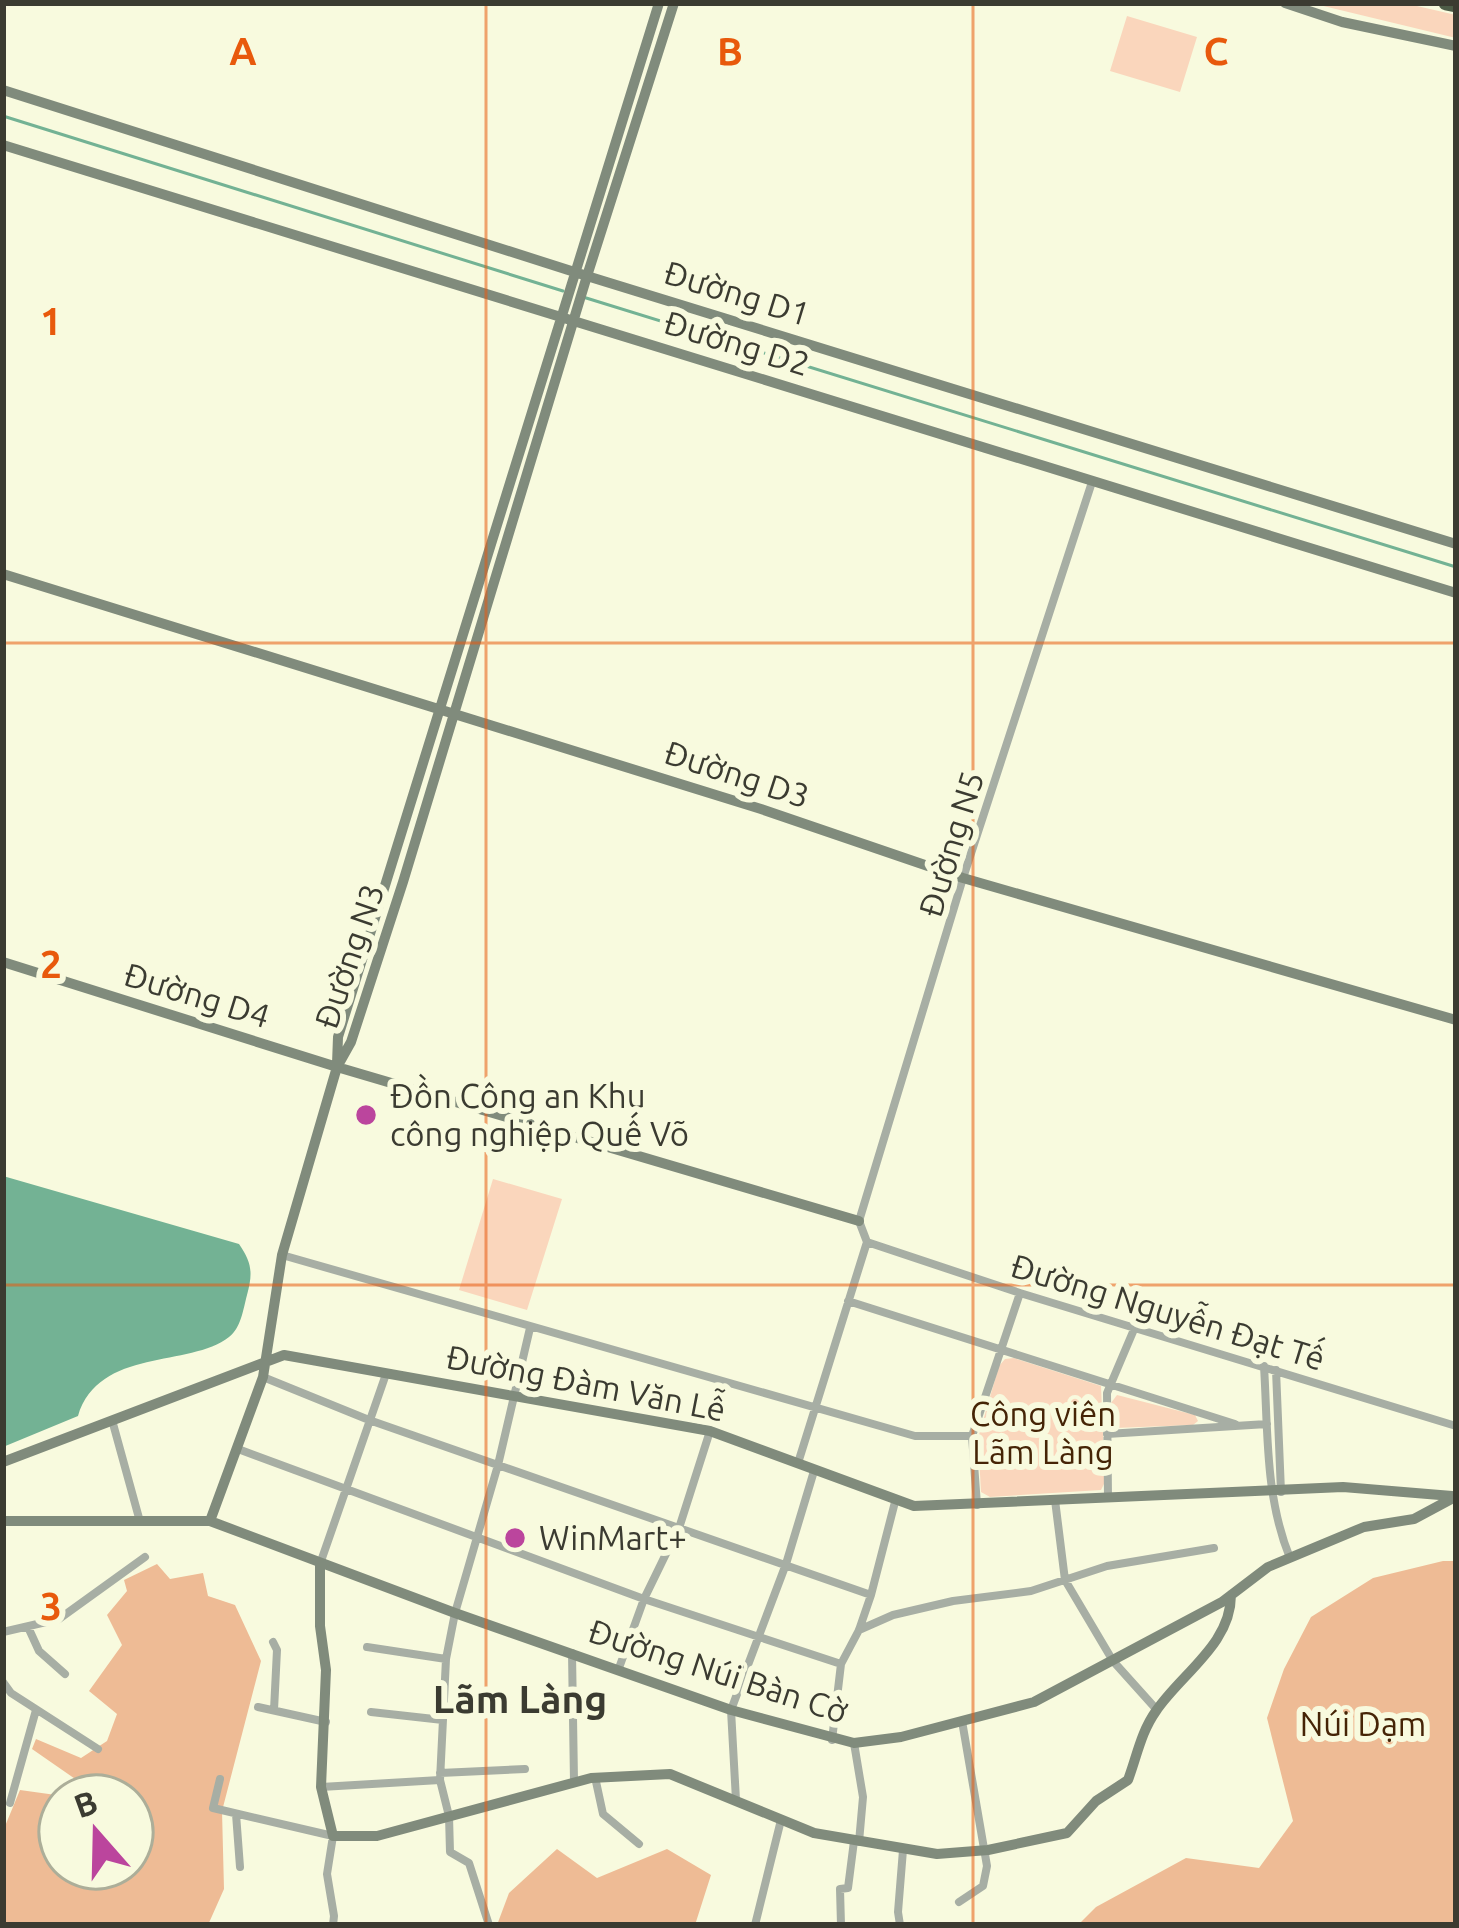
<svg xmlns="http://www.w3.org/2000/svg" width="1459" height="1928" font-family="Ubuntu,sans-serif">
<rect width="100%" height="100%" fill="#f8fade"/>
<path fill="#fad6bc" d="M1311,3H1404L1456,15V38Z
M1127,16L1197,37L1180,92L1110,71Z
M493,1179L562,1199L527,1310L459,1290Z
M1014,1358L1101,1386L1105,1482L1101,1490L990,1497L981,1492L978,1438L999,1366L1005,1359Z
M1117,1395L1195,1415L1198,1421L1193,1425L1115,1428L1111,1424V1403Z"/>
<path fill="#eebb95" d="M1443,1561H1456V1925H1078L1096,1907L1186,1858L1259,1868L1293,1821L1267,1718L1284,1669L1311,1617L1373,1578Z
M157,1564L170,1579L203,1573L208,1596L235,1605L261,1661L222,1811L224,1889L208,1925H3V1831L20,1790L63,1796L60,1868H132V1796H79L81,1783L32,1749L36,1739L81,1758L107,1741L117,1714L89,1691L122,1645L107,1615L127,1591L124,1580Z
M557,1849L597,1878L667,1849L711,1875L695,1925H497L509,1893Z"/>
<path fill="#73b294" d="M3,1176L239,1244C252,1263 253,1273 247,1295C243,1310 241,1328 229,1337C190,1368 99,1347 78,1416L3,1447Z"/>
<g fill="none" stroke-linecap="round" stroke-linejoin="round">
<path stroke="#73b294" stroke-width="3" d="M3,116L563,291
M583,297L1456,567"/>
<path stroke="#a7aea4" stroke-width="8" d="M867,1242L1020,1293L1456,1426
M282,1255L915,1436H972
M848,1301L1235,1424
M1264,1366C1268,1431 1265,1497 1290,1558
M1276,1370L1281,1492
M263,1377L369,1420L871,1595
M112,1420L139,1518
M1107,1434L1267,1424
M238,1449L644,1599L841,1664
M798,1463L867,1242L859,1221L963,878L1092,482
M1108,1498L1107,1393L1135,1327
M1055,1500L1065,1580L1113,1661L1157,1710
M977,1505L972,1436L1020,1293
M320,1564L386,1374
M28,1627L39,1651L65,1674
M859,1630L893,1615L953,1601L1031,1591L1107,1566L1214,1548
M3,1632L59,1619L145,1557
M273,1642L277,1650L274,1710
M367,1647L446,1659
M572,1653L574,1781
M619,1668L644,1599L680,1525L710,1431
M3,1682L11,1693L98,1749
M258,1707L326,1722
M371,1712L443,1720
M832,1740L841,1664L859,1630L871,1595L895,1502
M854,1743L863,1797L859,1842
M440,1773L525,1769
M595,1777L603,1814L639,1844
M220,1779L213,1808L333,1836L327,1874L334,1916L333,1925
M321,1787L440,1780
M736,1800L731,1710L786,1564L814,1471
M10,1803L36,1710
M236,1814L240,1867
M959,1902L983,1886L987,1866L962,1721
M489,1925L469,1863L450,1852L449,1816L440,1780L446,1659L455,1613L498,1465L530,1328
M755,1925L781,1820
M841,1925L840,1889L848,1888L854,1841
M900,1925L898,1912L903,1850"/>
<path stroke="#808b7c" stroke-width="10" d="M1285,3L1342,22L1456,46
M3,90L587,276L1456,544
M3,145L1456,593
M3,574L761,809L963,878L1456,1020
M3,962L337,1067L859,1221
M337,1064L338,1037L659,3
M3,1462L284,1355L710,1431L914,1506L1343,1487L1452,1496
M3,1521H210L455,1613L731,1710L854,1743L901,1737L1034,1702L1222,1602L1268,1567L1364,1527L1414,1519L1455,1497
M210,1521L263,1377L282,1255L337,1067L351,1042L403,882L587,276L674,3
M320,1564V1626L326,1670L321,1787L333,1836H377L591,1778L670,1774L814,1833L937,1854L988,1850L1067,1833L1096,1801L1128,1780C1137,1756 1141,1732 1156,1711C1182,1673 1231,1644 1231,1595"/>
<path stroke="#4d5c47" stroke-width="15" d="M1446,3L1456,5"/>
</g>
<path fill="none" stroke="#e8590c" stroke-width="3" stroke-opacity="0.55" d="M486,3V1925M973,3V1925M3,643H1456M3,1285H1456"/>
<g fill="#bb459d" stroke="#f8fade" stroke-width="4.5">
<circle cx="366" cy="1115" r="12"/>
<circle cx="515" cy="1538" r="12"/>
</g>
<g text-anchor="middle" stroke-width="12" stroke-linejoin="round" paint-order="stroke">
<g font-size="33" fill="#3b3b31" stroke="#f8fade">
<text transform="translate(737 293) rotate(17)" y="12">Đường D1</text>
<text transform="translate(737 343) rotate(17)" y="12">Đường D2</text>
<text transform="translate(737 774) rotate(18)" y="12">Đường D3</text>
<text transform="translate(951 844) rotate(-73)" y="12">Đường N5</text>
<text transform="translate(349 956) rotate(-71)" y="12">Đường N3</text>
<text transform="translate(197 995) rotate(17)" y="12">Đường D4</text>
<text transform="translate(1168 1312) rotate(17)" y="12">Đường Nguyễn Đạt Tế</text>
<text transform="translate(586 1383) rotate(11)" y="12">Đường Đàm Văn Lễ</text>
<text transform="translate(718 1671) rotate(18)" y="12">Đường Núi Bàn Cờ</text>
</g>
<g font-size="33" fill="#3b3b31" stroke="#f8fade" text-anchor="start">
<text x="390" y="1108">Đồn Công an Khu<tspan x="390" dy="38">công nghiệp Quế Võ</tspan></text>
<text x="539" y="1550">WinMart+</text>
</g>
<g font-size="33" fill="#452406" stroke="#f8fade">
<text x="1043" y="1426">Công viên<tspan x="1043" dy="38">Lãm Làng</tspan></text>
<text x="1363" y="1736">Núi Dạm</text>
</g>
<g font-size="39" font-weight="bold" fill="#3b3b31" stroke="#f8fade">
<text x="520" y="1713">Lãm Làng</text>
</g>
</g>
<g font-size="39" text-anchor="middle" font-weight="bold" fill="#e8590c" stroke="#f8fade" stroke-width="12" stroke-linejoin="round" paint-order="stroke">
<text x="243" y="65">A</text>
<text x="730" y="65">B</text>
<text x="1216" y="65">C</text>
<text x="51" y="335">1</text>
<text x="51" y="978">2</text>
<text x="51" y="1620">3</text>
</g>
<rect width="1459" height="1928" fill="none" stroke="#3b3b31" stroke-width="12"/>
<g transform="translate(96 1832) rotate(340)"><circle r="57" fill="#f8fade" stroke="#acae99" stroke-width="3"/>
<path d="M0-9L21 45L0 30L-21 45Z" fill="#bb459d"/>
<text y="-18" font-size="33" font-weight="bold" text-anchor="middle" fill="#3b3b31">B</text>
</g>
</svg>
